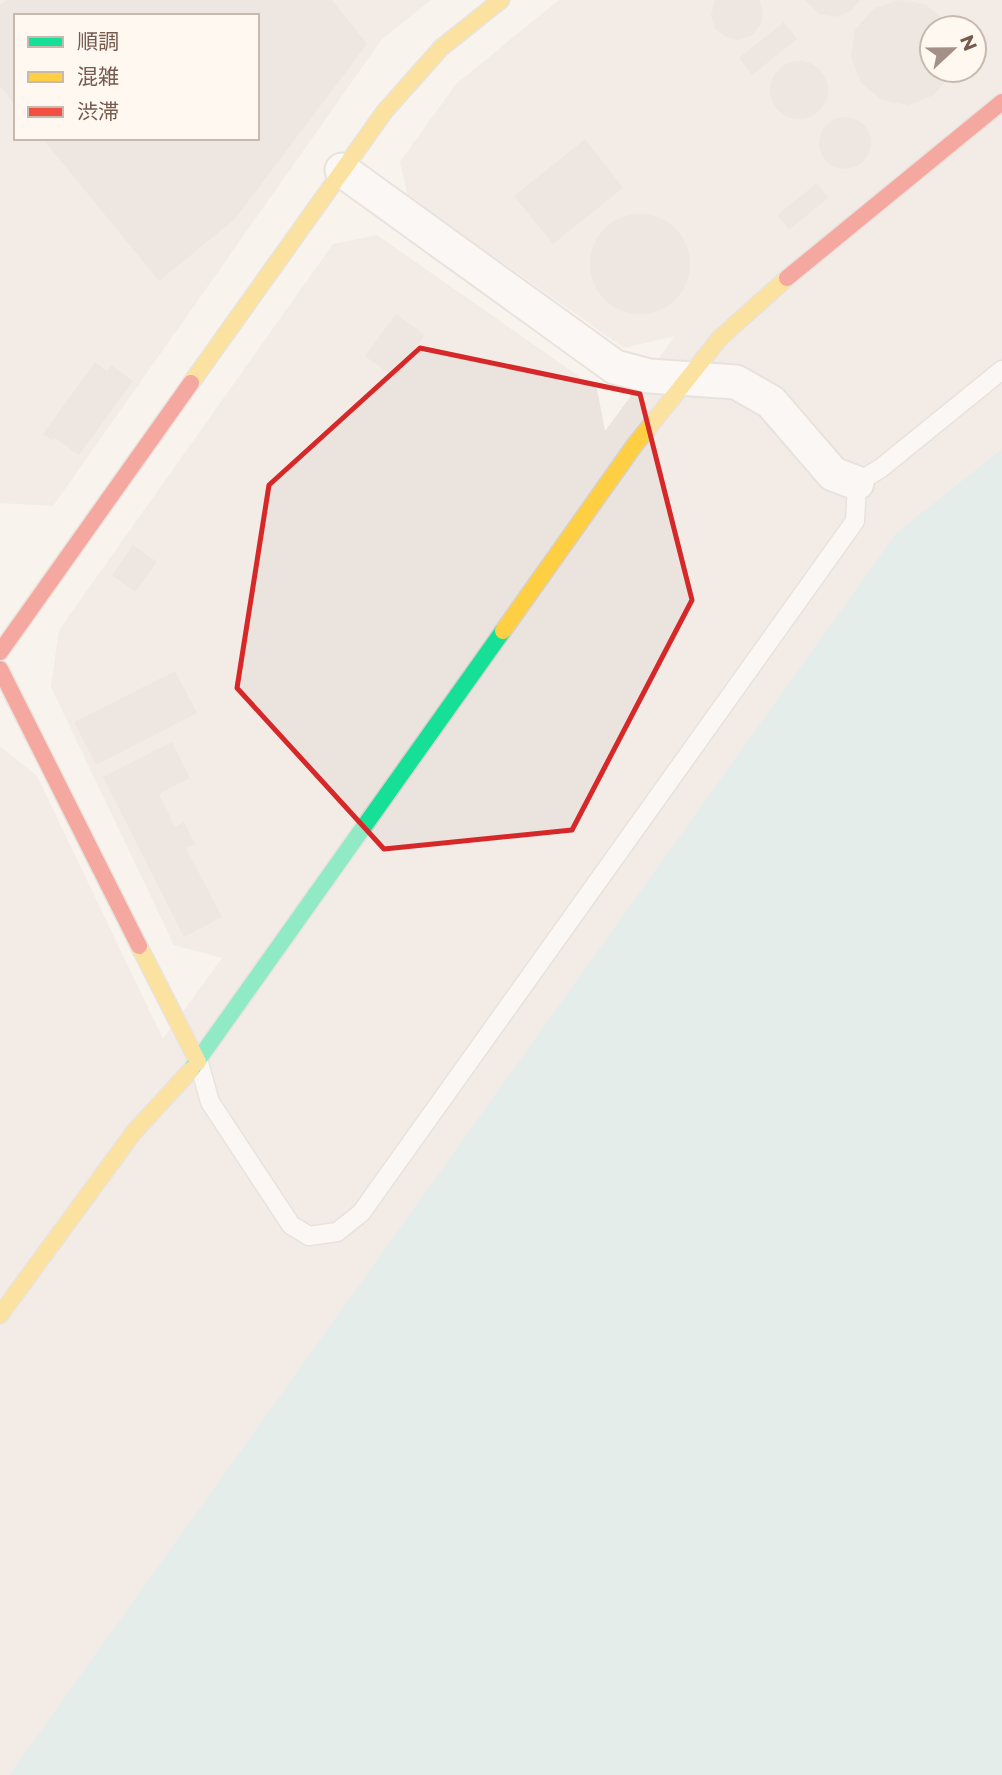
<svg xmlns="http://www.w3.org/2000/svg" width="1002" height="1775" font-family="Montserrat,'Noto Sans JP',sans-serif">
<rect width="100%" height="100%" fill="#f8f3ed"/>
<path fill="#ebe3de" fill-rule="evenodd" d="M0,0H431L382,39L53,506L0,503ZM16,16H257V138H16Z
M559,0H1002V1775H0V746L37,776L163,1039L222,958L174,945L51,687L59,630L333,244L377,235L597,389L605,431L675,336L624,348L408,196L400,162L456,84ZM932,28H974V70H932Z"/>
<path fill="#cfe7e7" d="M1002,449V1775H9L896,533Z"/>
<path fill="#e2d9d2" d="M7,0H332L367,44L235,219L159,281L42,138H257V16H16V106L0,86V5Z
M715,0H759L763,11L761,24L752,35L739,40L726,37L715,29L711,16Z
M805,0H860L851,11L836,17L819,14Z
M898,0L925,4L946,21L949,28H932V70H952L951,74L934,95L909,105L882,100L861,83L851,57L855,30L873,9Z
M784,22L797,39L752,75L739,58Z
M770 90a29 29 0 1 1 58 0a29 29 0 1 1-58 0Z
M819 143a26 26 0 1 1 52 0a26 26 0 1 1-52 0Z
M585,139L623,188L553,244L514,196Z
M817,183L828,198L789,230L777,215Z
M590 264a50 50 0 1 1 100 0a50 50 0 1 1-100 0Z
M396,314L425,335L395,378L365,356Z
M95,362L107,371L111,365L133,381L79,455L55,438L53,441L43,434Z
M133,545L157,562L135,592L112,575Z
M175,671L197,713L96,765L74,722Z
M172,742L190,778L159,794L175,827L184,822L195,844L186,848L222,917L184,937L103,777Z"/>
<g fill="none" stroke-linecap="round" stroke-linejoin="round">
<defs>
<path id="lane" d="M199,1063L210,1102L291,1225L309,1236L337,1232L361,1213L855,521L857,483L881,468L1002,370"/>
<path id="street" d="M342,170L615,367L649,376L736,382L771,402L833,474L857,483"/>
<path id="fast" d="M191,1070L503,631"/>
<path id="slow" d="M191,383L385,111L441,48L501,0
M503,631L634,446L720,338L787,278
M139,946L198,1062
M0,1315L134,1132L191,1070"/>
<path id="jam" d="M787,278L1002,102
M0,652L191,383
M0,669L139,946"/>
</defs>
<use href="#lane" stroke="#d5cfc9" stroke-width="21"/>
<use href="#street" stroke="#d5cfc9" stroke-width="37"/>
<use href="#fast" stroke="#d8d0ca" stroke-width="19"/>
<use href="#slow" stroke="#d8d0ca" stroke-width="19"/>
<use href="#jam" stroke="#d8d0ca" stroke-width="19"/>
<use href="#lane" stroke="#fefdfc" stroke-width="18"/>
<use href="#street" stroke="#fefdfc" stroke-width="33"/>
<use href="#fast" stroke="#16e098" stroke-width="16"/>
<use href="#slow" stroke="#ffcf43" stroke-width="16"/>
<use href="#jam" stroke="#f24e42" stroke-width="16"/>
</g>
<path d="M0 0H1002V1775H0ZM420,348L640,394L692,600L572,830L384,849L237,688L269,485Z" fill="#f8f3ed" fill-opacity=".55" fill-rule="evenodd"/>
<path fill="none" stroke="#d62828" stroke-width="5" stroke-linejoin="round" d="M420,348L640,394L692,600L572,830L384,849L237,688L269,485Z"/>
<rect x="14" y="14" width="245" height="126" fill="#fef8f0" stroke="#c8b9af" stroke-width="2"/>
<rect x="28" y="37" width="35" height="10" fill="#16e098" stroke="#c8b9af" stroke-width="2"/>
<text x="77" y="49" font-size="21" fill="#765a4e">順調</text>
<rect x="28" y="72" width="35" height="10" fill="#ffcf43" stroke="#c8b9af" stroke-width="2"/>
<text x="77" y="84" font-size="21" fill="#765a4e">混雑</text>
<rect x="28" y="107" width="35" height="10" fill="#f24e42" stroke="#c8b9af" stroke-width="2"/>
<text x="77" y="119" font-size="21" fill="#765a4e">渋滞</text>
<g transform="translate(953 49) rotate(68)"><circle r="33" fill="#fef8f0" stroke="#c8b9af" stroke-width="2"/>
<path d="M0-5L12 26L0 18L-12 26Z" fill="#a49086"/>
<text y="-10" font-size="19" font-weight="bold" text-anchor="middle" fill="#765a4e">N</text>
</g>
</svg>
